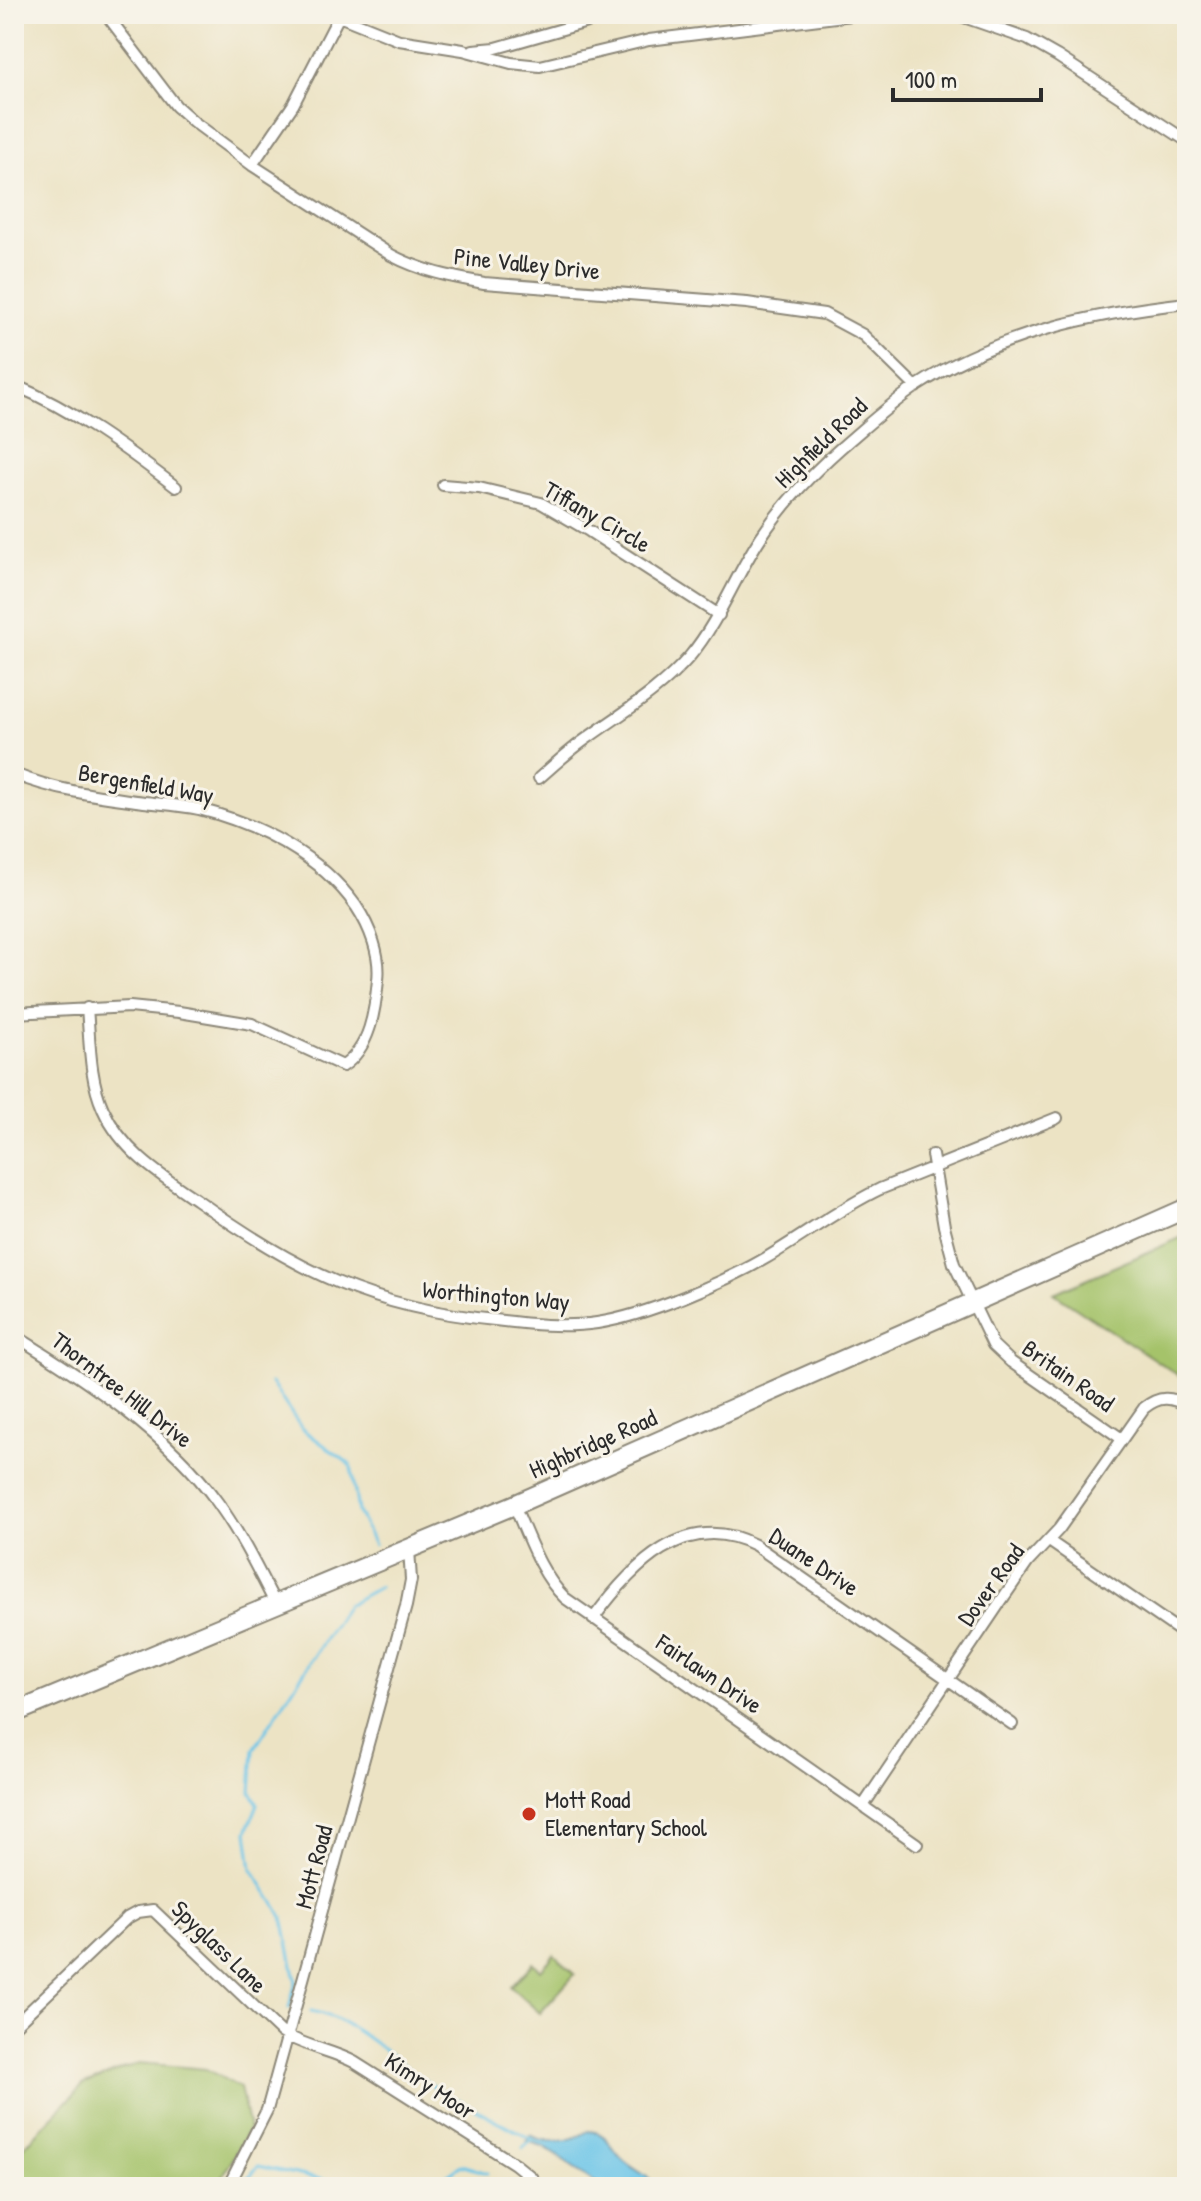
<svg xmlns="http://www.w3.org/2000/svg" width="1201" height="2201" font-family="'Patrick Hand',sans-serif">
<rect width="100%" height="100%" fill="#f7f3e8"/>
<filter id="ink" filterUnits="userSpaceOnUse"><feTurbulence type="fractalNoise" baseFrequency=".0125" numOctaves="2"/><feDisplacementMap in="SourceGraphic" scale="16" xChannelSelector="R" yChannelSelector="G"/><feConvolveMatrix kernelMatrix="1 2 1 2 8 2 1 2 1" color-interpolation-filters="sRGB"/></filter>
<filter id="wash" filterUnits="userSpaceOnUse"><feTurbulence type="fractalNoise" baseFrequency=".006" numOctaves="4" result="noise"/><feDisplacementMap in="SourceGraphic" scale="32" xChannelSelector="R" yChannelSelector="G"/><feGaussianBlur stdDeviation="1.8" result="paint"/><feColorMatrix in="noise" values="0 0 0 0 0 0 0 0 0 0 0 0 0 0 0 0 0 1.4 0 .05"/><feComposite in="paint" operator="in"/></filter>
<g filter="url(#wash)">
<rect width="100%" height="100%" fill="#ece3c4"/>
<path fill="#a5c36a" stroke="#68774a" stroke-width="2" d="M1187,1235V1381L1054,1293Z
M554,1955L575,1974L540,2013L511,1987L533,1963L541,1970Z
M139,2063L206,2069L240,2088L249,2128L217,2187H14V2157L84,2084Z"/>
<path fill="#6bc5e8" stroke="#4b788a" stroke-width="2" d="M588,2131C608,2132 609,2146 622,2159C630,2167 641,2172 650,2179L651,2187H605L597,2184L545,2147L527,2141L530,2135C549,2145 571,2142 588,2131Z"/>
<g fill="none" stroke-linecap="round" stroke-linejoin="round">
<path stroke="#6bc5e8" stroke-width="3" d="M271,1383L302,1429L351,1465L358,1512L374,1545
M289,2008L296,1981L283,1917L252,1869L247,1831L258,1804L251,1792L254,1749L347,1605L379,1587
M311,2011C361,2021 399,2068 443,2092
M457,2099L531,2139
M523,2148L531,2141
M201,2187L222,2182
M242,2187L258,2166L357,2187
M430,2187L461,2165L487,2173"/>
</g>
</g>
<g filter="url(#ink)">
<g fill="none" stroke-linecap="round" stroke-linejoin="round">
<defs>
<path id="street" d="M106,14L176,106L194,122L252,165L391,255C421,271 451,277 484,283L747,303L824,314L863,335L916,387
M955,14L1027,39L1057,56L1187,141
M339,16L399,40L463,50L511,63L540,66L649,40L860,14
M473,50L496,48L615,14
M252,165L293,105L340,14
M14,385C74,410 125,448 176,487
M443,485L479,488L541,503L589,531L719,615
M14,774C56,791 99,796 144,802C162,804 181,805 199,809C258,824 320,855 356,906C370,927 381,955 378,980C375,1011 370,1048 343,1066L252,1024L179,1012L130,1007L14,1013
M539,778C554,765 569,751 586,739C622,713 660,691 690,656C720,620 735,576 761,537C786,499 817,468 851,439C872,421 893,402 917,386C997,334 1094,313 1187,303
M87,1008C90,1041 89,1078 103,1109C122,1151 160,1175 197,1200C298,1271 370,1308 495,1320C528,1324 564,1328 597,1323C645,1316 725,1282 766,1258C805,1235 840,1208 880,1189L1057,1118
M932,1155L944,1226L954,1264L993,1345L1011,1362L1122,1439
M14,1335C85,1379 169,1434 218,1503C241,1535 258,1570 276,1605
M514,1505C528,1536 540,1574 565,1598L917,1844
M1049,1541L1187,1636
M593,1619C631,1567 685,1509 755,1545L1012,1724
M863,1806L1001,1601L1028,1562L1059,1529L1144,1408C1159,1396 1171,1396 1187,1406
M14,2026L127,1918L138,1912L153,1910L281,2032C302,2046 331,2050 354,2062L515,2164L531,2177L538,2187
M228,2187L267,2110L406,1606L411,1580L409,1549"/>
<path id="highway" d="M14,1713L514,1505L1187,1208"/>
</defs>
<use href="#street" stroke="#8c8778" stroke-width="14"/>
<use href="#highway" stroke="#8c8778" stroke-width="22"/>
<use href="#street" stroke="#fff" stroke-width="10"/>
<use href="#highway" stroke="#fff" stroke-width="18"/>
</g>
</g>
<circle fill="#c8321e" stroke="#f7f3e8" stroke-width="3" cx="529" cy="1814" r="8"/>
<g text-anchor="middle" stroke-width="6" stroke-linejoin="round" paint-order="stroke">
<g font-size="24" fill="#2b2b2b" stroke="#f7f3e8">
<text transform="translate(527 264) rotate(6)" y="8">Pine Valley Drive</text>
<text transform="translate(821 443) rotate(-44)" y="8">Highfield Road</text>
<text transform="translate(597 517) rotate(30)" y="8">Tiffany Circle</text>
<text transform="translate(146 784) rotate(10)" y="8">Bergenfield Way</text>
<text transform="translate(496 1296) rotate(5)" y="8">Worthington Way</text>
<text transform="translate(1068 1376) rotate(35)" y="8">Britain Road</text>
<text transform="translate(122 1390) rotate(38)" y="8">Thorntree Hill Drive</text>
<text transform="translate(593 1444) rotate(-24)" y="8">Highbridge Road</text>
<text transform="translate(814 1562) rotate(34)" y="8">Duane Drive</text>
<text transform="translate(991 1585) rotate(-54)" y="8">Dover Road</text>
<text transform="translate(709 1674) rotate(34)" y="8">Fairlawn Drive</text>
<text transform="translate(314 1867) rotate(-75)" y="8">Mott Road</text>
<text transform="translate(219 1947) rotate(44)" y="8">Spyglass Lane</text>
<text transform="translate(430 2086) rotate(33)" y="8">Kimry Moor</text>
</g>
<g font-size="24" fill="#2b2b2b" stroke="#f7f3e8" text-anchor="start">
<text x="545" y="1808">Mott Road<tspan x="545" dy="28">Elementary School</tspan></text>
</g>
</g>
<rect width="1201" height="2201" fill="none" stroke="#f7f3e8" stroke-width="48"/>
<path d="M893 88v12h148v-12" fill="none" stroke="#2b2b2b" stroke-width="4"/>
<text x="905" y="88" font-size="24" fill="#2b2b2b" stroke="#f7f3e8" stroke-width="6" paint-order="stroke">100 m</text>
</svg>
